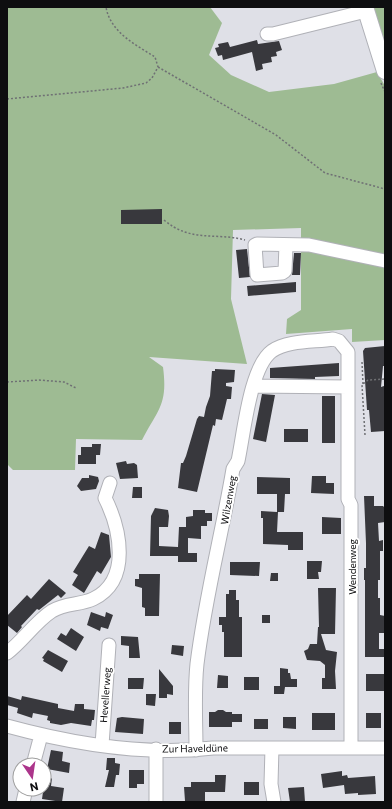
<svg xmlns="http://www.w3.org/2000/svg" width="392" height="809" font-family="Commissioner,sans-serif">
<rect width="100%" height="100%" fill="#dfe0e7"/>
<path fill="#9ebb93" d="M7,7H210L222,23L209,55L231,75L269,92L334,84L377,72L385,86V340L352,342V329L286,334L287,319L301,310V228L233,230L231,299L247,364L149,357L163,367C168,405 158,409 142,440L76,439L75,470H13L7,464Z
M371,7H385V55Z"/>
<path fill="#38383d" d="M257,40L258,44L279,41L282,50L276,52L277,56L271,57L272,62L262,64L263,69L256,71L252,52L223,60L222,55L218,56L215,48L219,47L218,44L228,42L230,47Z
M162,209V224H121V210Z
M247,249L250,277L239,278L236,250Z
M294,253H301L300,275H292Z
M296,282V292L248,296L247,286Z
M385,346V366H383L381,387L384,386L385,431L371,432L369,410H367L363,351L365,348Z
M339,363V376L315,377V379L270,378V368Z
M215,369L235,370L234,382L226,383V386L232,387L231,399H227L222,420L216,419L215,426L213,425L197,492L178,488L181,463H183L186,456L197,419L199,416L204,417L206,407L210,396L212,371H215Z
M262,394L275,395L266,442L253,439Z
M322,396H335V443H322Z
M284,429H308V442H284Z
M92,444H101L100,455H96V464H78V455H81V447H92Z
M126,461L127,464L134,463L137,465L138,478L120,479L116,463Z
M89,475L98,477L99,481L96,489L81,491L77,486L82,478H89Z
M312,476H326V483H334V494L311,493Z
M257,477L290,478V494H285L284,512H278L277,532H303V550H288V545L263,544V518H261V511L277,512V494H257Z
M133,487H142V498H132Z
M364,496H374V506H383L385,508V522L378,523L379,541L383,540V551H380V580H378V598H380V615L385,616V633H379V649H384V657H365V580H364V568H366V543Z
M155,508L168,510L169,516L168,527H159V546L178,547L179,527H186V517L193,516V510H205V513H212V521H207V526H201V539L188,538V553H197V562H178V556H150L151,516Z
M322,517L341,518V534H322Z
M101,532L109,535L111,557L101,574L97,571L84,593L72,585L78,575L73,572L89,546L95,549Z
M307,561H322L321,572H318L319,579H307Z
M230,562H260L259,576L230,575Z
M271,573H278V581H270Z
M139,574H160L159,616H145V608L142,607V588L135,586V579H139Z
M49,579L66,593L61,598L58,595L39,610L37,609L21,626L22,627L17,633L7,625V616L27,595L31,599Z
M318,588H336L335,634H321L326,650L337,652L335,671L336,689H322V678H325V665L320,661L307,660L304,651L308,649L310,644H317L318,627H319Z
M229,590H236V600H239V617H242V657H224V632H222V625H219V617H226V594H229Z
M91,612L105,617L106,612L113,615L108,629L101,627L100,631L87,625Z
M262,615H270V623H262Z
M71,628L84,637L76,651L57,639L61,633L66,636Z
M121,636L138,637L140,658H129V646L121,645Z
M172,645L184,646L183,656L171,654Z
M48,650L68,661L62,672L43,661L44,659L42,658Z
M280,668L288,669V673H290L291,679H297V687H285L284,694H274V686H280Z
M159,669L173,686V695L167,694V698H159Z
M366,674H384V691H366Z
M218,675L228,676V688H217Z
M244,677H259V690H244Z
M128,678H144L143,689H128Z
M146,694H156L155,706L146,705Z
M7,696L21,700L22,696L58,704V708L74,711L75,704H84V709L95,710L94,720H92L91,726L71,723L61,725L50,723V721L47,720L48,716L33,713L32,718L17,713L18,708L7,705Z
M218,710H223L226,712H232V714H242V722H232V727H209V712H215Z
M312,713H335V730H312Z
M366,713H381V728H366Z
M122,717L144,719L143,734L115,732L117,718Z
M283,717H296V729L283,728Z
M254,719H268V729H254Z
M169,722H181V734H169Z
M51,750L63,752L62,761L70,763L69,773L47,769Z
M107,758H115V763L120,764L119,775H116L114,787H105L109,770H106Z
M129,770H144V784H137V788H129Z
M342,771V776L347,775L348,778L375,776L376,794L358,795V793L345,794L344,785L323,788L321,774Z
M215,775H226L225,792H205V802L185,801L184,787H191V782H215Z
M52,778L51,786L64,788L62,802L42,799L44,785Z
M244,782H259V795H244Z
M304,787L305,802H290L288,788Z"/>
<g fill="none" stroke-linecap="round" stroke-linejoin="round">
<defs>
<path id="minor" d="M267,34H273L366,11
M286,245L285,271L282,273L257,275L255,245L257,244L309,245L385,261
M253,386L348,387
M7,653C23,641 35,622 52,611C65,603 80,605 93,599C132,580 120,528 105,498L110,483
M7,726C73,744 145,756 213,748H385
M102,745L109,645
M272,748L271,784L274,802
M156,749V802
M196,750C196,722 194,692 197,664C205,598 222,534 233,469L238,461C244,433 250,367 272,351C288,340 315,342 333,339L339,341L348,352V499L351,505V748
M33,765L41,735
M23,802L26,789"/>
<path id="major" d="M365,7L385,71"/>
</defs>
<use href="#minor" stroke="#b0b1b7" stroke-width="15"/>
<use href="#major" stroke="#b0b1b7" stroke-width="18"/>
<path stroke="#6f7074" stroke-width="1.5" stroke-dasharray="2 2" stroke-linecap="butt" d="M158,67L276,135L325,173L385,189
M381,83L385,92
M7,99L123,88L146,83L152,78L158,67L155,57C136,45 110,32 106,7
M164,220C191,243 216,232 245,240
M362,362L363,384
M7,382L39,380L64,382L76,388
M365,435L362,385L368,380L385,379"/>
<use href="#minor" stroke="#fff" stroke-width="13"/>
<use href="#major" stroke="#fff" stroke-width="16"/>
</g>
<g text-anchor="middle" stroke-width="4" stroke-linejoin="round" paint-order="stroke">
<g font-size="10" fill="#0e0e10" stroke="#fff">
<text transform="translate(228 500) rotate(-80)" y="4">Wilzenweg</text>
<text transform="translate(352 567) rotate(-90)" y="4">Wendenweg</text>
<text transform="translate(105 695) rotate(-86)" y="4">Hevellerweg</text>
<text transform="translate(195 748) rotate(-1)" y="4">Zur Haveldüne</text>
</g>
</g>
<rect width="392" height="809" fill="none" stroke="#0e0e10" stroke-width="16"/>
<g transform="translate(32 777) rotate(167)"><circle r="19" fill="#ffffff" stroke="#9f9f9f"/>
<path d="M0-3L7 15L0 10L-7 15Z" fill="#ac358b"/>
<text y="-6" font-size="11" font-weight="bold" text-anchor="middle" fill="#0e0e10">N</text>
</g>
</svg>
